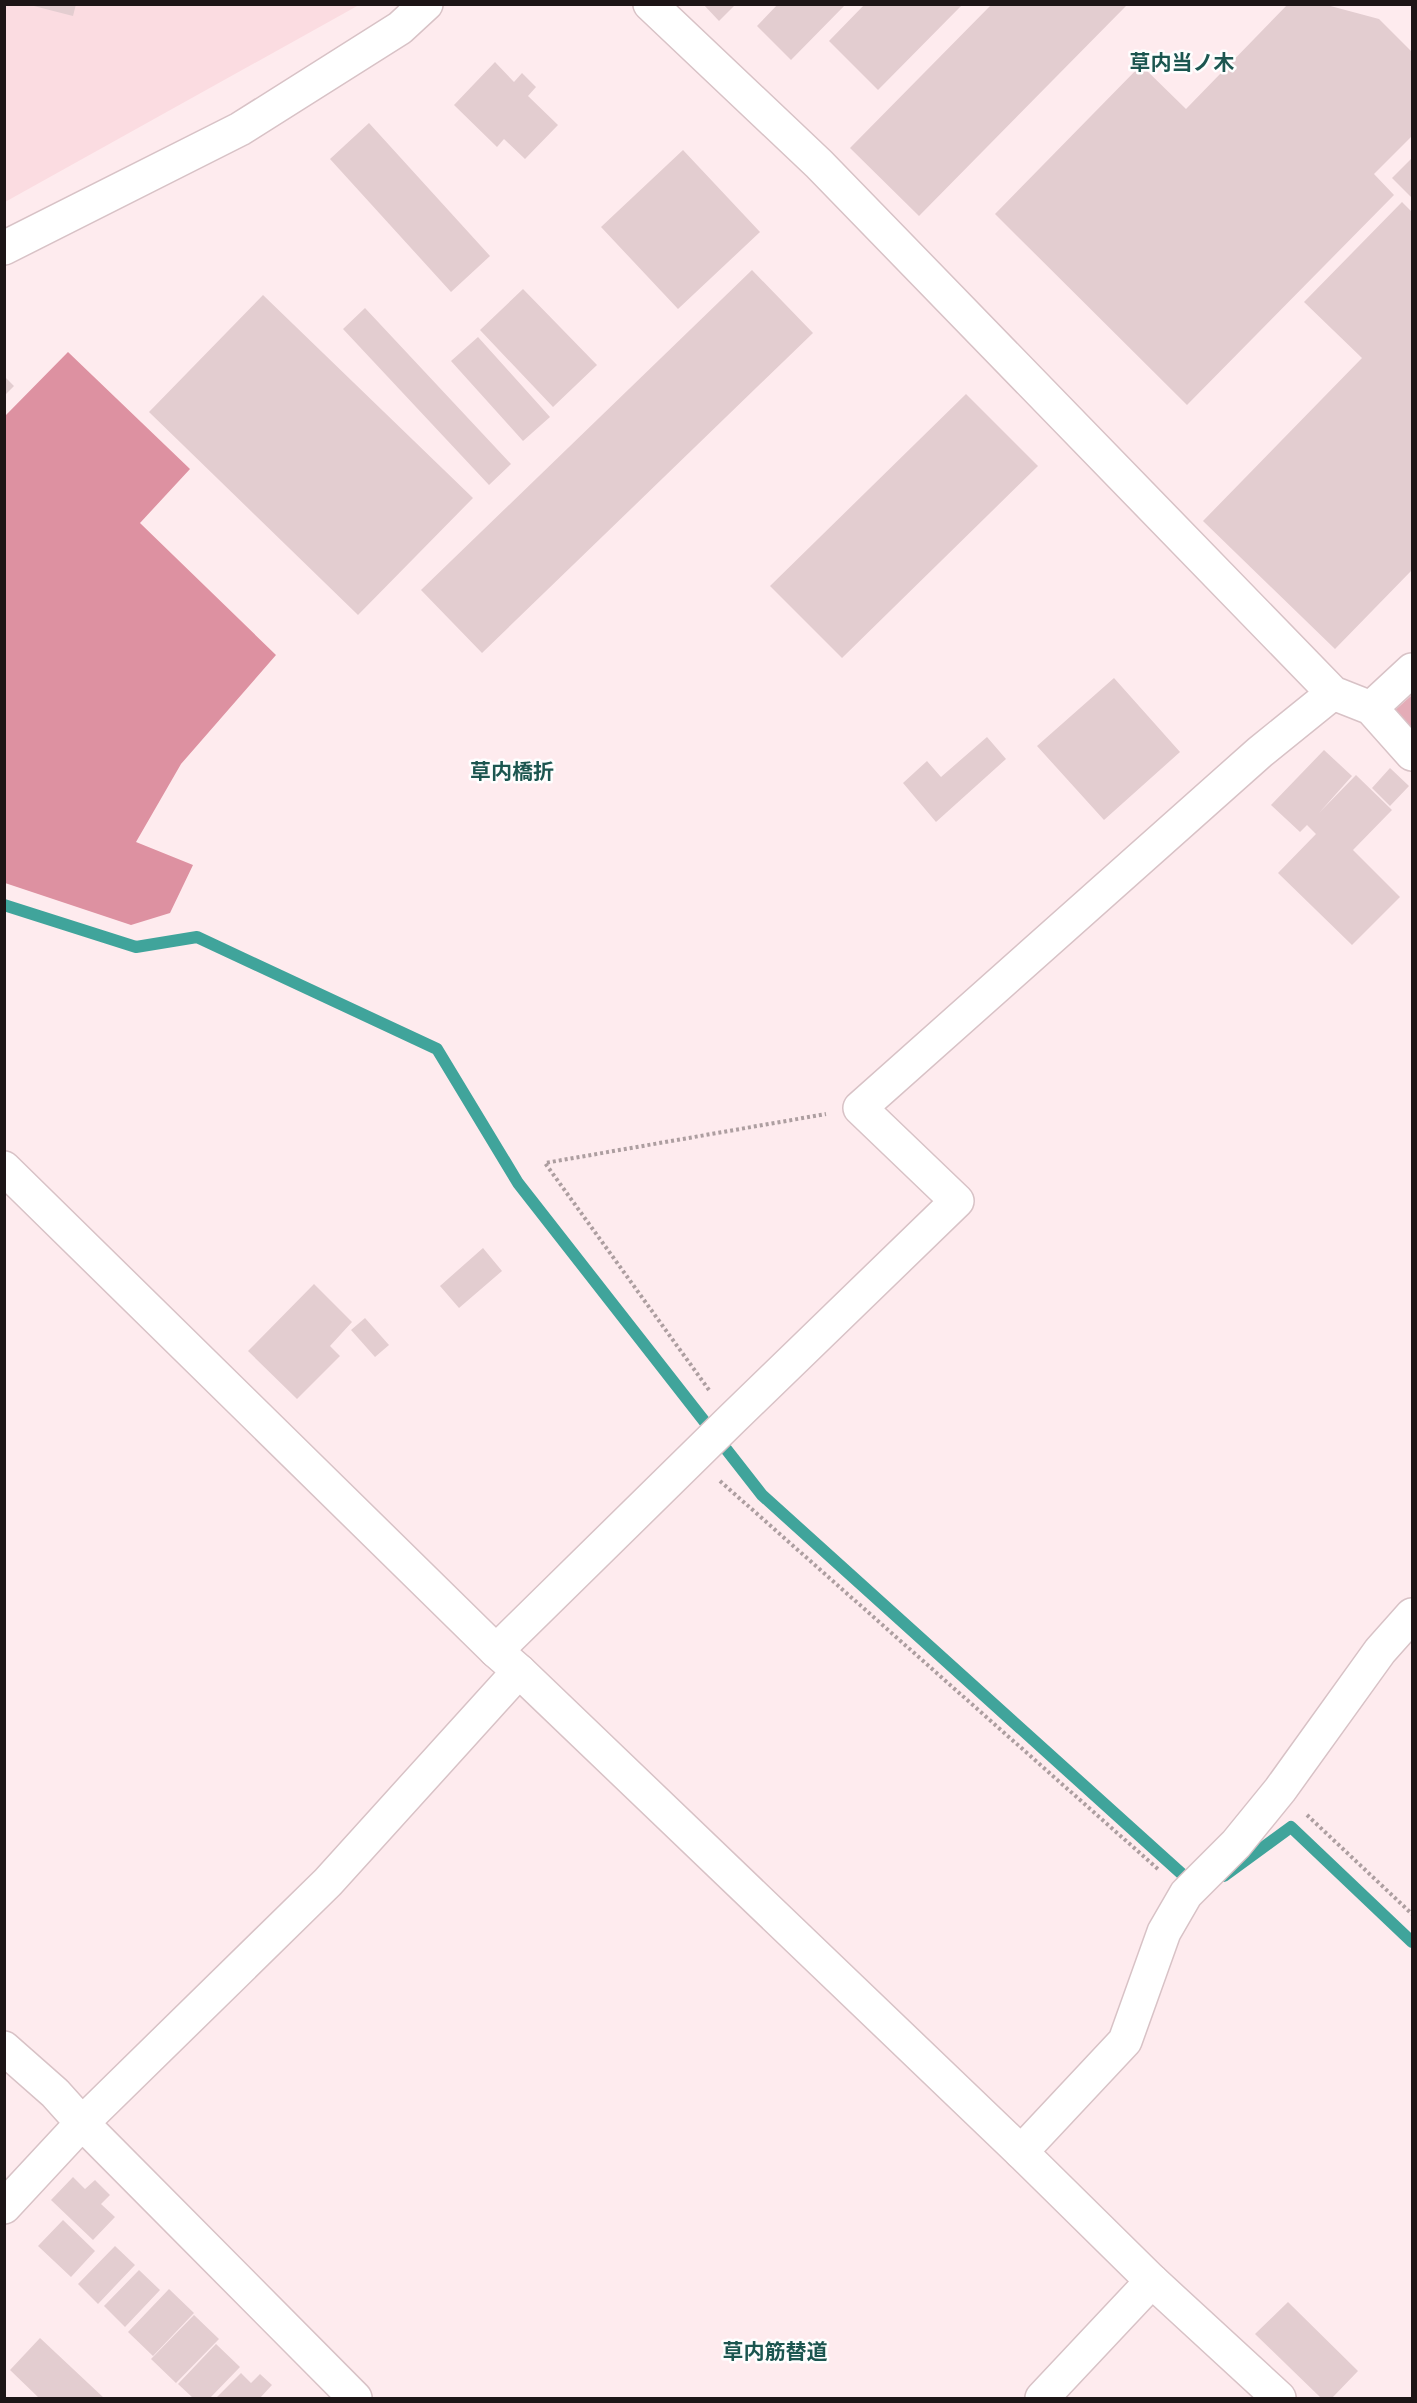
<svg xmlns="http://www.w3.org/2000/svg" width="1417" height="2403" font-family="'Libre Baskerville','Noto Sans JP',serif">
<rect width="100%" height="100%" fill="#feebee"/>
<path fill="#fbdce1" d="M5,5H359L5,202Z"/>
<path fill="#e4acb7" d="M1412,695V728L1394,711Z"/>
<path fill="#dd91a1" d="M68,352L190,469L140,523L276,655L181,764L136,842L193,865L170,913L131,925L5,883V416Z"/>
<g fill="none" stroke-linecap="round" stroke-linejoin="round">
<path stroke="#40a49b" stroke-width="12" d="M4,905L136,947L197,937L437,1049L518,1183L762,1495L1193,1884
M1224,1876L1291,1827L1412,1942"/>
</g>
<path fill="#e3cdd0" d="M26,4H76L73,16Z
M703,4H736L719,21Z
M778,4H846L791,60L757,26Z
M865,4H963L878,90L829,41Z
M992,4L1126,6L919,216L850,148Z
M1288,4H1323L1379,19L1412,52V136L1374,174L1394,195L1187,405L995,214L1141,65L1186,109Z
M495,62L514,82L522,73L536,87L528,96L558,125L525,159L504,139L497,147L454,105Z
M369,123L490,256L451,292L330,159Z
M683,150L760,232L678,309L601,227Z
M1412,158V198L1392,178Z
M1402,202L1412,212V570L1335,649L1203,521L1362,358L1304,302Z
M752,270L813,333L482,653L421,590Z
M523,289L597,365L553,407L480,330Z
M263,295L473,498L358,615L149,412Z
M365,308L511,464L489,485L343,329Z
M478,337L550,417L523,441L451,361Z
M4,376L14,386L4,396Z
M966,394L1038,466L842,658L770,586Z
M1114,678L1180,752L1104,820L1037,746Z
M987,737L1006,759L936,822L903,783L927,761L941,777Z
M1324,750L1352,776L1319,813L1356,775L1392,810L1353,850L1400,897L1352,945L1278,873L1316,834L1307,825L1300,832L1271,805Z
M1390,768L1409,786L1390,806L1372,788Z
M483,1248L502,1271L459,1308L440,1286Z
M314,1284L352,1322L330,1346L340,1356L297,1399L248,1351Z
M365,1318L389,1345L375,1357L351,1330Z
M73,2177L85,2189L95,2180L110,2195L101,2204L115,2217L93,2240L51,2200Z
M63,2220L95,2251L71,2277L38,2246Z
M115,2246L135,2265L98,2304L78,2284Z
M139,2270L160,2290L125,2327L104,2306Z
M169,2289L194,2313L153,2356L128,2332Z
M1288,2302L1358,2371L1332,2398H1321L1255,2334Z
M194,2315L219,2339L176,2383L151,2359Z
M40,2338L104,2398H39L10,2370Z
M216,2344L240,2367L210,2398H193L178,2384Z
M241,2373L251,2383L260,2374L272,2385L260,2398H216Z"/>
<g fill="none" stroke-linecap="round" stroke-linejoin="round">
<defs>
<path id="street" d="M650,4L819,164L1333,693L1371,708L1412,754
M4,248L240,129L400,28L426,4
M1371,708L1412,670
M496,1651L731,1420L957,1201L860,1108L1260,752L1333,693
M4,2048L55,2093L82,2123L355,2398
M1021,2152L1125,2041L1164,1932L1186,1894L1236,1844L1280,1790L1380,1651L1412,1615
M4,2207L82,2123L328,1882L519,1671
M1042,2398L1152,2281"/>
<path id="secondary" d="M4,1168L496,1651L519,1671L1021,2152L1152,2281L1279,2398"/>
</defs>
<use href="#street" stroke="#d8c2c6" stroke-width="36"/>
<use href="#secondary" stroke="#d8c2c6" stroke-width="36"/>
<path stroke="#ad9ea0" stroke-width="4" stroke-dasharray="3 3" stroke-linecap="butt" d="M709,1390L545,1163L826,1114
M720,1481L1159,1870
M1307,1815L1412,1914"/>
<use href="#street" stroke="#fff" stroke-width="33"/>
<use href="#secondary" stroke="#fff" stroke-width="33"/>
</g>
<g text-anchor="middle" stroke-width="5" stroke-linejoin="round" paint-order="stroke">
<g font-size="21" font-weight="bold" fill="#1c5650" stroke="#fefefe">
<text x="1182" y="70">草内当ノ木</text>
<text x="512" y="779">草内橋折</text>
<text x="775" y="2359">草内筋替道</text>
</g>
</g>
<rect width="1417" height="2403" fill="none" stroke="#1d1516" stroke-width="12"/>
</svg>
